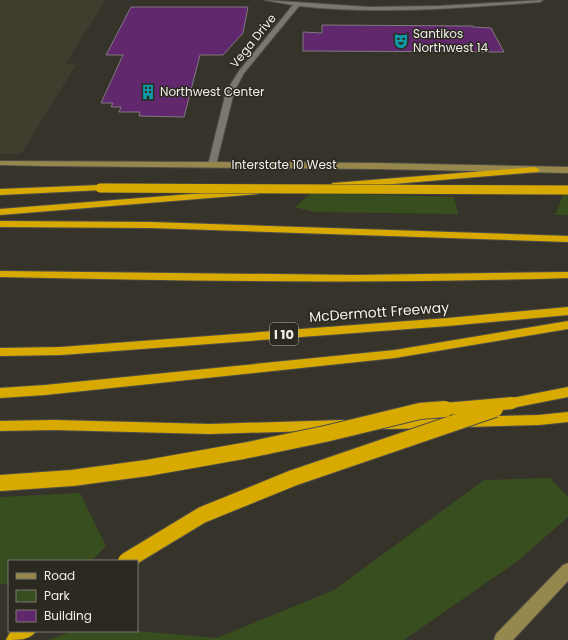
<svg xmlns="http://www.w3.org/2000/svg" width="568" height="640" font-family="Poppins,sans-serif">
<rect width="100%" height="100%" fill="#35332a"/>
<path fill="#403d2e" d="M0,0H106L65,64L76,65L21,154H0Z"/>
<path fill="#384e1f" d="M311,193L454,197L458,214L314,212L295,207Z
M563,195H568V215H555Z
M550,478L568,497V517L519,560L404,640H48L72,631H137L217,638L334,590L484,480Z
M80,493L106,546L91,561H9V584H0V497Z"/>
<path fill="#62286e" stroke="#807981" d="M131,7H248L243,33L223,55H200L184,117L139,116L140,112H119L121,107H111L113,103H101L123,55H106Z
M322,25L473,26V27L491,28L504,52L303,51V32L322,33Z"/>
<g fill="none" stroke-linecap="round" stroke-linejoin="round">
<defs>
<path id="minor" d="M264,0L369,7L438,6L543,0L540,2C460,8 379,15 299,6L244,73L234,92L216,165L212,167H209L208,165L226,92L239,71L293,5Z"/>
<path id="secondary" d="M0,161L377,163L568,167V173L377,169L44,166L0,165Z
M568,563V581L513,640H494L496,634L563,565Z"/>
<path id="motorway" d="M535,167L540,170L538,172L333,189L328,186L333,183Z
M100,185L105,188L103,190L0,195V189Z
M255,189L260,192L258,194L0,215V209Z
M0,221L151,222L568,236V242L151,228L0,227Z
M0,271L355,275L568,272V278C379,284 189,281 0,277Z
M568,307V315L448,326L61,355L0,356V348L61,347L448,318Z
M568,321V329L395,358L45,395L0,398V388L45,385L395,350Z
M568,387V397L512,408L507,407L505,403L507,399L512,398Z
M568,412V422L539,425L467,427L462,426L460,422L462,418L467,417L539,415Z
M447,418L452,419L454,423L452,427L447,428L385,429L380,428L378,424L380,420L385,419Z
M54,420L210,424L343,420L348,421L350,425L348,429L343,430L210,434L54,430L0,431V421Z
M12,631H36C30,640 19,640 6,640L9,634Z"/>
</defs>
<use href="#minor" stroke="#504e47" stroke-width="2"/>
<use href="#secondary" stroke="#504e47" stroke-width="2"/>
<use href="#motorway" stroke="#504e47" stroke-width="2"/>
<use href="#minor" fill="#7a786e" fill-rule="evenodd"/>
<use href="#secondary" fill="#96874d" fill-rule="evenodd"/>
<use href="#motorway" fill="#d8aa00" fill-rule="evenodd"/>
<defs>
<path id="motorway-bridge-far2" d="M100,188L567,190"/>
<path id="motorway-bridge-far1" d="M433,410L512,403
M493,410L495,409"/>
<path id="motorway-bridge" d="M0,483L72,478L147,468L243,451L325,434L420,411L445,409
M126,561L202,515L293,478L495,409"/>
</defs>
<use href="#motorway-bridge-far2" stroke="#504e47" stroke-width="10" stroke-linecap="butt"/>
<use href="#motorway-bridge-far1" stroke="#504e47" stroke-width="14" stroke-linecap="butt"/>
<use href="#motorway-bridge" stroke="#504e47" stroke-width="18" stroke-linecap="butt"/>
<use href="#motorway-bridge-far2" stroke="#d8aa00" stroke-width="9"/>
<use href="#motorway-bridge-far1" stroke="#d8aa00" stroke-width="12"/>
<use href="#motorway-bridge" stroke="#d8aa00" stroke-width="16"/>
</g>
<defs>
<symbol id="theatre-bare" viewBox="-9 -9 18 18"><path d="M-5-5.5Q0-4 5-5.5V0Q5 5 0 6Q-5 5-5 0ZM-3.3-2.5H-1v1.5H-3.3ZM1-2.5H3.3v1.5H1ZM-2.8 1Q0 5.5 2.8 1Z" fill="#0f9aa8" stroke="#2b2920" stroke-width="2.5" paint-order="stroke"/></symbol>
<symbol id="building-bare" viewBox="-9 -9 18 18"><path d="M-4-6H4V6H1V3H-1V6H-4ZM-2.5-4.3h1.7v1.8h-1.7ZM.8-4.3h1.7v1.8H.8ZM-2.5-1h1.7V.8h-1.7ZM.8-1h1.7V.8H.8Z" fill="#0f9aa8" stroke="#2b2920" stroke-width="2.5" paint-order="stroke"/></symbol>
</defs>
<g fill-rule="evenodd">
<use href="#theatre-bare" x="390" y="30" width="22" height="22"/>
<use href="#building-bare" x="137" y="81" width="22" height="22"/>
</g>
<g text-anchor="middle" stroke-width="3" stroke-linejoin="round" paint-order="stroke">
<g font-size="12" fill="#f1efea" stroke="#2b2920" text-anchor="start">
<text x="413" y="38">Santikos<tspan x="413" dy="14">Northwest 14</tspan></text>
<text x="160" y="96">Northwest Center</text>
</g>
<g font-size="12" fill="#f1efea" stroke="#2b2920">
<text transform="translate(253 41) rotate(-51)" y="4">Vega Drive</text>
<text x="284" y="169">Interstate 10 West</text>
</g>
<rect fill="#2b2920" stroke="#b6b4ad" stroke-width="1" x="270" y="323" width="28" height="22" rx="3"/>
<g font-size="13" font-weight="bold" fill="#f1efea">
<text x="284" y="339">I 10</text>
</g>
<g font-size="14" fill="#f1efea" stroke="#2b2920">
<text transform="translate(379 312) rotate(-4)" y="5">McDermott Freeway</text>
</g>
</g>
<rect x="8" y="560" width="130" height="72" fill="#2b2920" stroke="#7a7871"/>
<rect x="16" y="573" width="20" height="6" fill="#96874d" stroke="#7a7871"/>
<text x="44" y="580" font-size="12" fill="#f1efea">Road</text>
<rect x="16" y="590" width="20" height="12" fill="#384e1f" stroke="#7a7871"/>
<text x="44" y="600" font-size="12" fill="#f1efea">Park</text>
<rect x="16" y="610" width="20" height="12" fill="#62286e" stroke="#7a7871"/>
<text x="44" y="620" font-size="12" fill="#f1efea">Building</text>
</svg>
